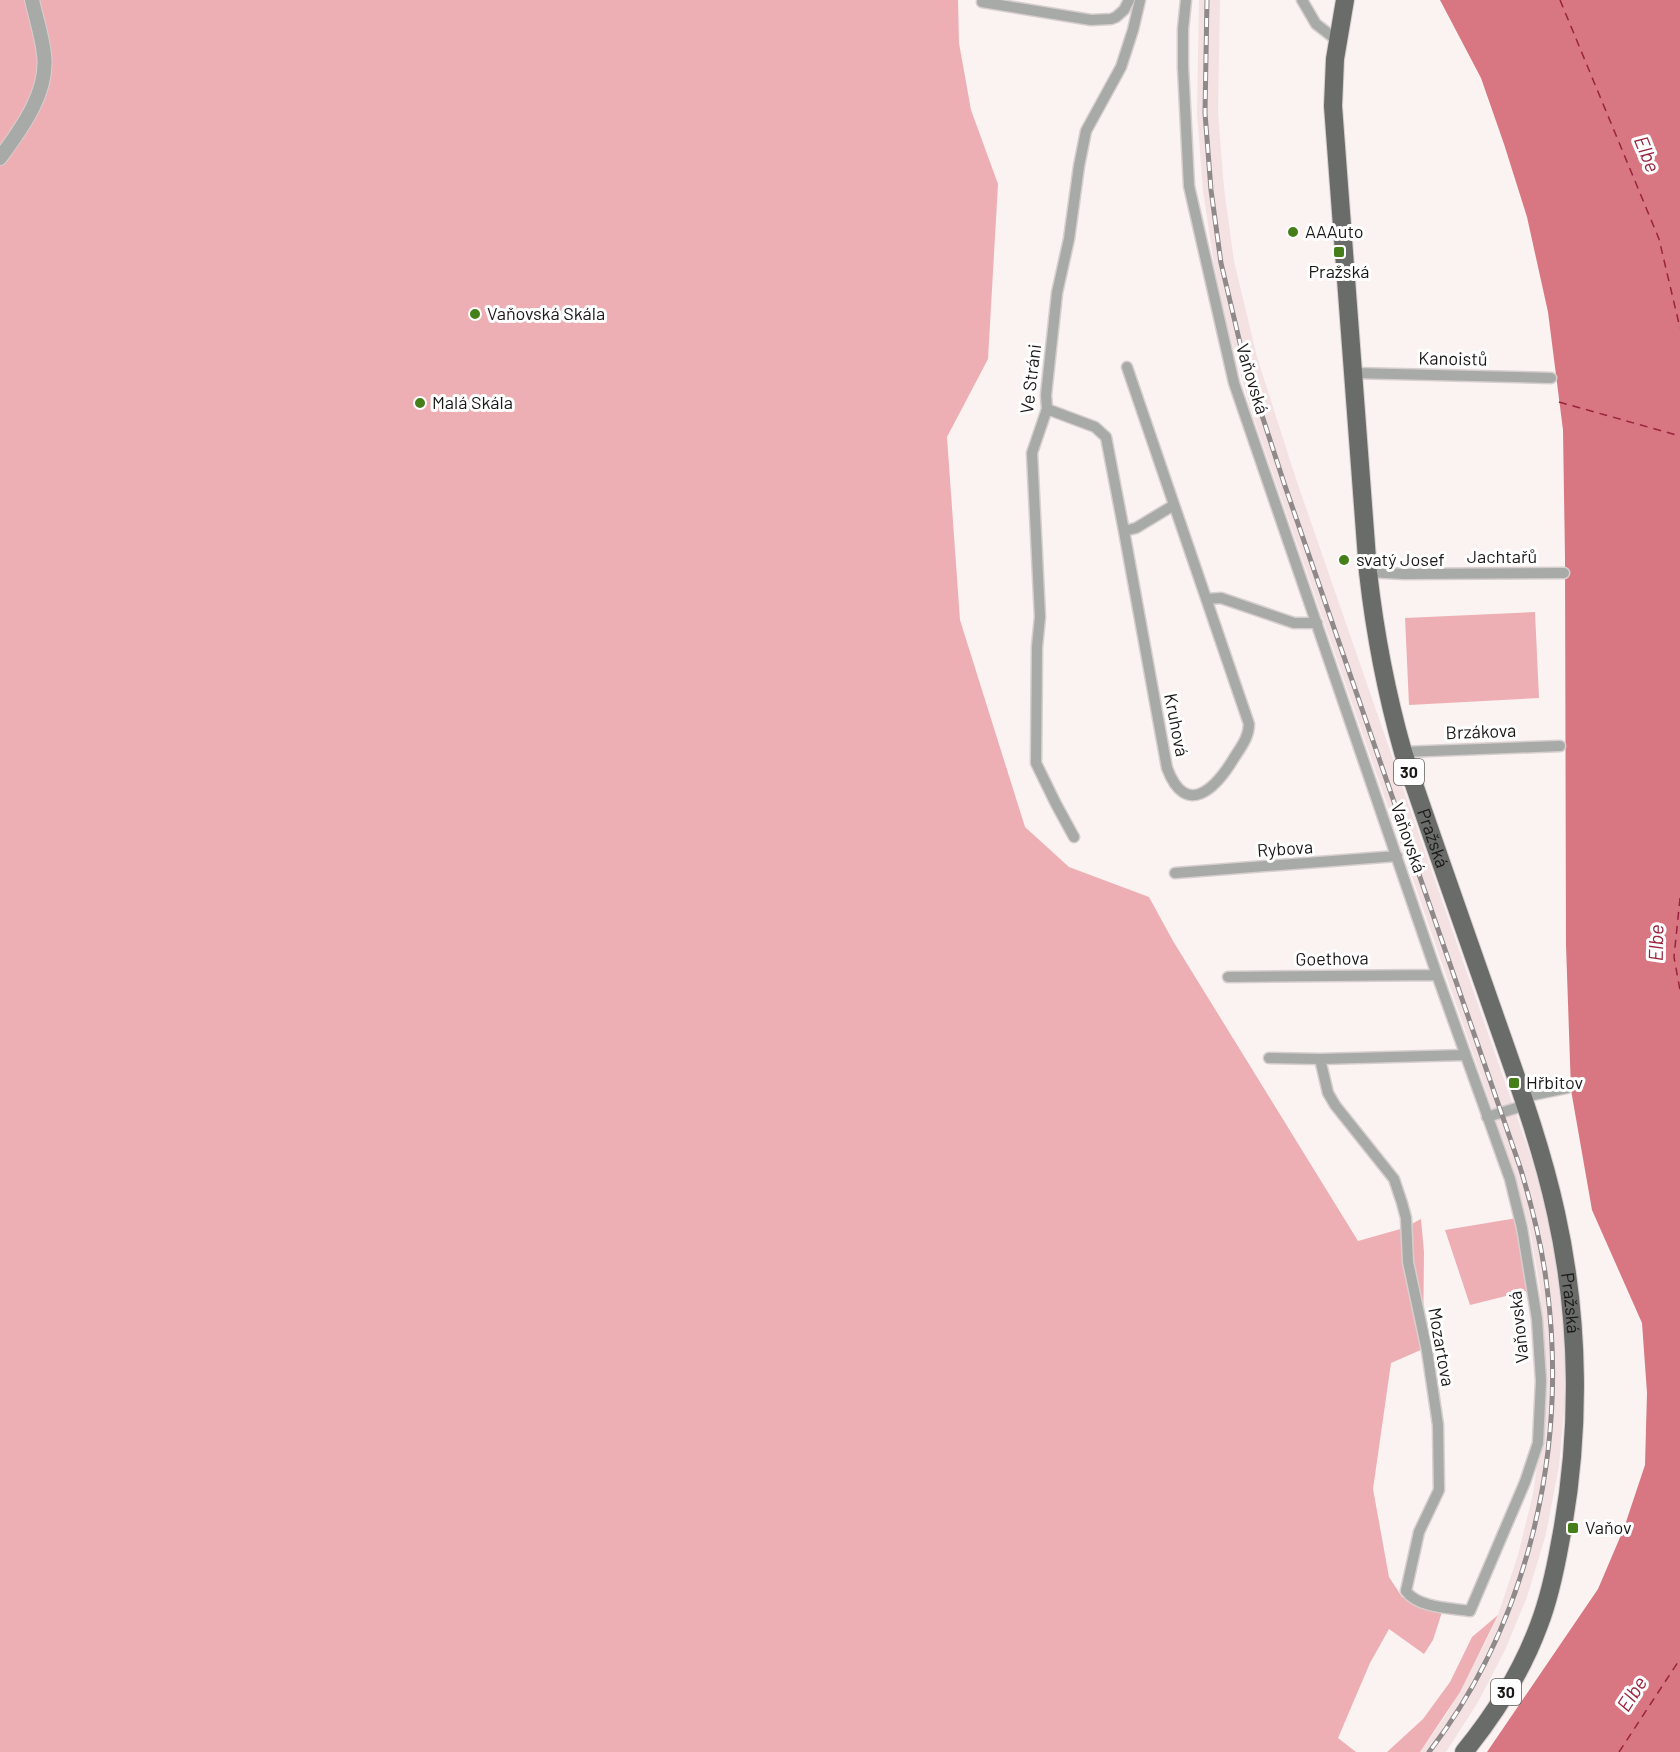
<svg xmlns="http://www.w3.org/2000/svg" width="1680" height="1752" font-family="Barlow,sans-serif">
<rect width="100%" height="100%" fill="#fbf2f2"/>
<path fill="#f4e2e3" d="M1199,0H1220L1218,112L1224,188L1234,261L1257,357L1296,479L1533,1163L1550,1226L1561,1285L1566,1343L1565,1402L1559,1466L1546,1534L1527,1597L1505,1650L1478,1702L1446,1752H1420L1446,1715L1486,1641L1498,1615L1518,1555L1533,1494L1542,1431L1545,1371L1540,1288L1530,1231L1513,1169L1277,486L1250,407L1230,336L1214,264L1203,191L1197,113Z"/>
<path fill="#eeafb4" d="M0,0H27C33,25 41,52 39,79C37,100 12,131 0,149Z
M35,0H958L959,43L971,110L998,184L988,359L947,437L960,620L1025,827L1069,867L1149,897L1173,941L1358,1241L1404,1228L1421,1219L1424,1252L1423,1349L1391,1363L1373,1489L1389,1577L1402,1597L1442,1612L1433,1640L1424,1654L1389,1629L1370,1663L1338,1738L1356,1752H0V162L48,79Z
M1535,612L1539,698L1409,705L1405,618Z
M1517,1218L1530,1290L1470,1305L1445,1230Z
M1498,1615L1460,1692L1420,1752H1387L1423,1719L1450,1682L1472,1637Z"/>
<path fill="#d87681" d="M1440,0H1680V1752H1487L1598,1589L1624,1528L1645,1465L1647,1393L1642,1323L1592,1210L1571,1090L1566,945L1565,557L1563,430L1548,312L1527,217L1504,144L1481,78Z"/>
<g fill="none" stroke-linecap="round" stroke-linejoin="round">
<path stroke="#99243d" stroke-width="1.5" stroke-dasharray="8 6" stroke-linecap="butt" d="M1560,0L1659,239L1680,328
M1559,402L1680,436
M1680,898L1674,957L1680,990
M1619,1752L1680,1659"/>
<defs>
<path id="minor" d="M1186,0L1183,29V67L1189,186L1234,383L1437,975L1510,1179L1522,1228L1537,1319L1541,1381L1538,1443L1525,1482L1470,1611C1451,1608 1418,1608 1406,1591L1419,1532L1439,1490L1438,1425L1427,1351L1408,1262L1406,1218L1402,1203L1394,1179L1335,1105L1328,1093L1320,1059
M1302,0L1316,24L1338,41
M982,2L1091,20L1111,19L1116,17L1124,10L1129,0
M1127,367L1249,724C1249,737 1241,747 1234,758C1216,788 1186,819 1167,768L1124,531L1136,528L1174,505
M1353,373L1551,378
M1047,409L1095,427L1106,437L1124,531
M1368,572L1404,574L1564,573
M1207,599L1221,598L1294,623H1317
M1403,752L1560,746
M1074,837L1056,804L1036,763L1037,647L1040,617L1032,453L1047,409L1046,395L1057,293L1069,239L1079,166L1086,131L1121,67L1133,30L1140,0
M1175,873L1397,856
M1228,977L1437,975
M1269,1058L1320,1059L1465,1055
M1523,1097L1567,1088
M1487,1117L1526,1105"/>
<path id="tertiary" d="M0,158C21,129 49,92 44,54C42,36 36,18 32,0"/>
<g id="primary">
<path id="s1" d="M1345,0L1335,59L1333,106L1368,572C1375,634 1386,692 1403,752C1432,838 1463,925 1493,1011C1516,1077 1541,1144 1556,1213C1580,1321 1581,1435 1560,1543C1555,1571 1549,1599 1539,1625C1522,1671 1495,1714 1464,1752"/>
</g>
</defs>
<use href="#minor" stroke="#d7cfcf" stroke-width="13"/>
<use href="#tertiary" stroke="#d7cfcf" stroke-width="16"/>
<use href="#primary" stroke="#d7cfcf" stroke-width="20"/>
<use href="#minor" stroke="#a8aaa7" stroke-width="10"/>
<use href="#tertiary" stroke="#a8aaa7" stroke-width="14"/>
<use href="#primary" stroke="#696c68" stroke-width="18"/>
<defs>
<path id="rail" d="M1207,0L1205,113L1211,190L1221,263L1244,360L1284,483L1520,1167C1532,1206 1542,1246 1547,1287C1568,1448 1529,1622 1429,1752"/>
</defs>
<use href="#rail" stroke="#8f8989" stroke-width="5"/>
<use href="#rail" stroke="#fff" stroke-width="3" stroke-dasharray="9" stroke-linecap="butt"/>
</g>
<g fill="#457f1a" stroke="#fff" stroke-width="2">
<circle cx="1293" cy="232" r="6"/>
<rect x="1333" y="246" width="12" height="12" rx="3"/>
<circle cx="475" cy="314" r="6"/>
<circle cx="420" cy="403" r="6"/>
<circle cx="1344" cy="560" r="6"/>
<rect x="1508" y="1077" width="12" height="12" rx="3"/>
<rect x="1567" y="1522" width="12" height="12" rx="3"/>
</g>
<g text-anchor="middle" stroke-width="6" stroke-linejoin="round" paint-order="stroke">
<g fill="#fff" stroke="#5f5d5d" stroke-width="1.5">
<rect x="1394" y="759" width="30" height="26" rx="4.5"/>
<rect x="1491" y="1679" width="30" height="26" rx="4.5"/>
</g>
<g font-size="16" font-weight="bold" fill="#1b1818">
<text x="1409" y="778">30</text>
<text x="1506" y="1698">30</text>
</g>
<g font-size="18" fill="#1b1818" stroke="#fff" text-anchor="start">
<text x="1305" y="238">AAAuto</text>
<text x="1339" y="278" text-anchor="middle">Pražská</text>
<text x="487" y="320">Vaňovská Skála</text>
<text x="432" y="409">Malá Skála</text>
<text x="1356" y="566">svatý Josef</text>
<text x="1526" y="1089">Hřbitov</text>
<text x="1585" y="1534">Vaňov</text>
</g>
<g font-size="18" fill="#1b1818" stroke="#fff">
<text transform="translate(1453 359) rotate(1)" y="6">Kanoistů</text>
<text transform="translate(1031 379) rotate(-83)" y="6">Ve Stráni</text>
<text transform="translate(1252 379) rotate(73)" y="6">Vaňovská</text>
<text x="1502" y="563">Jachtařů</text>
<text transform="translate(1176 725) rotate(79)" y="6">Kruhová</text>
<text transform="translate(1481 732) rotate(-2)" y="6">Brzákova</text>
<text transform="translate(1408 838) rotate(71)" y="6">Vaňovská</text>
<text dy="6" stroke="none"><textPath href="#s1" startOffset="849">Pražská</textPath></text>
<text transform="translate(1285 849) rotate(-4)" y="6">Rybova</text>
<text transform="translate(1332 959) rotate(-1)" y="6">Goethova</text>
<text dy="6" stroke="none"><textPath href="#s1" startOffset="1335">Pražská</textPath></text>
<text transform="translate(1519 1327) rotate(-96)" y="6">Vaňovská</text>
<text transform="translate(1441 1347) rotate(80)" y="6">Mozartova</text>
</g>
<g font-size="20" font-style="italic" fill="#99243d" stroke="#fff">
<text transform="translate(1647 154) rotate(68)" y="7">Elbe</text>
<text transform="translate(1656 943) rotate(-89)" y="7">Elbe</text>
<text transform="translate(1632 1694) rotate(-57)" y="7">Elbe</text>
</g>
</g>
</svg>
